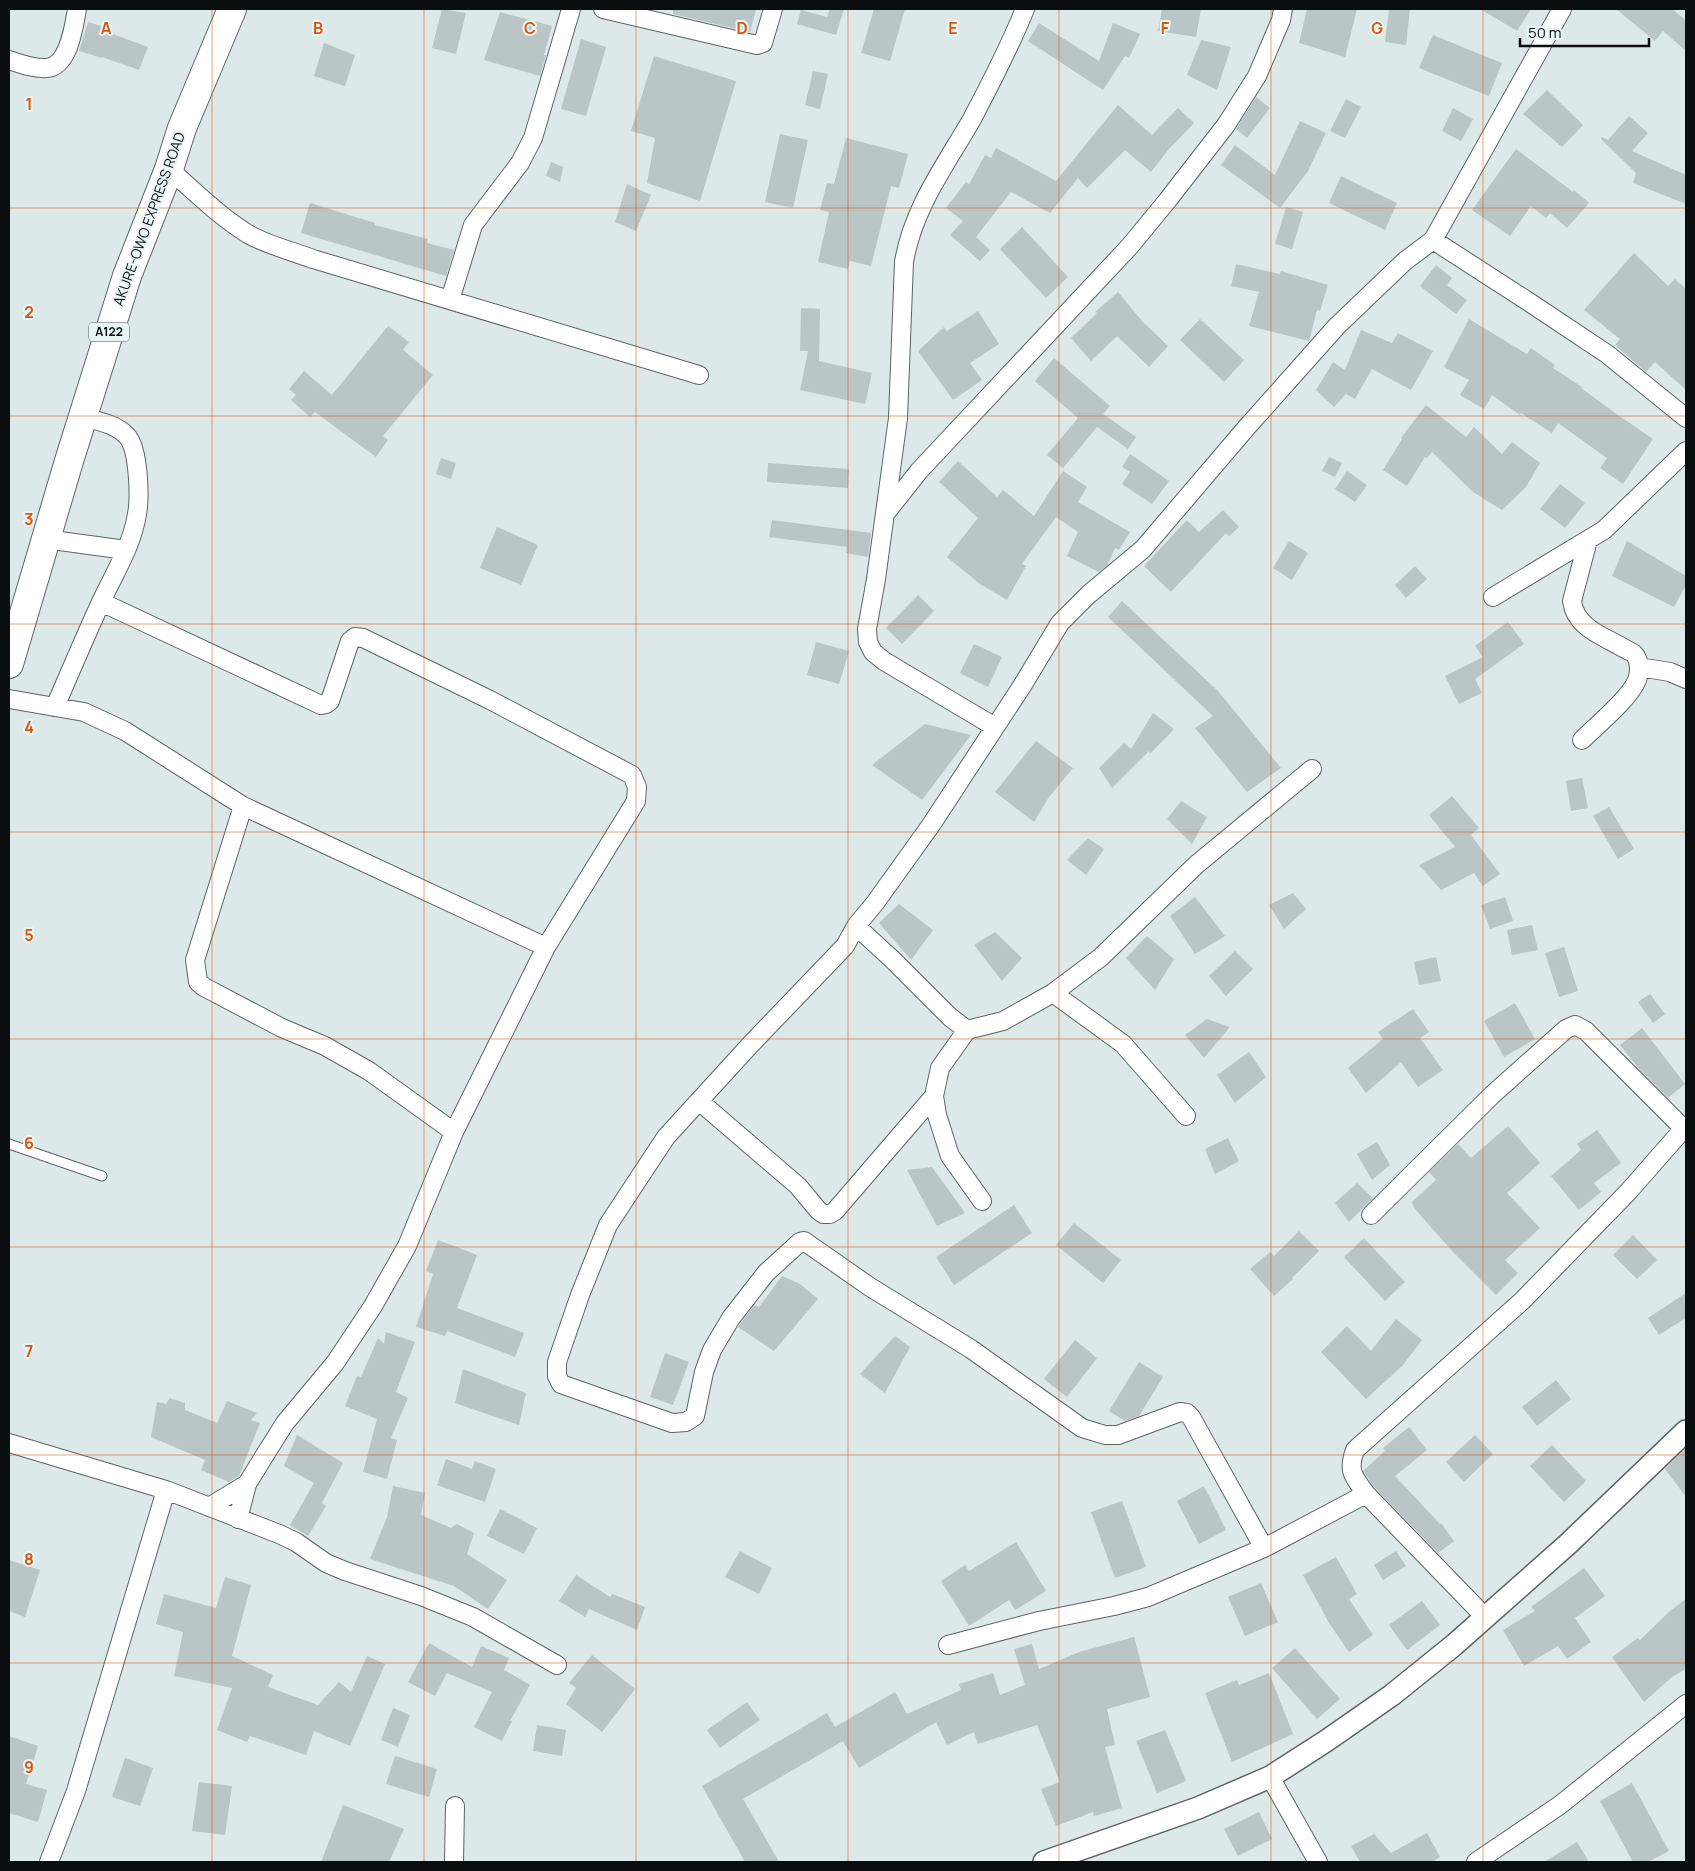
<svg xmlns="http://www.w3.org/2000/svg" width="1695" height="1871" font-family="Manrope,sans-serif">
<rect width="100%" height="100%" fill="#dde9e9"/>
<path fill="#bac5c5" d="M442,9L466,13L456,54L432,48Z
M673,9H756L750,32L673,14Z
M830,9H844L836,35L797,24L801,10L827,17Z
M874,9H905L890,61L861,53Z
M1162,9H1201L1196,37L1158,31Z
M1307,9H1357L1345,57L1299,43Z
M1389,9H1410L1406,45L1385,42Z
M1480,9H1531L1517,31Z
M1616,9H1672L1686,20V51L1663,31L1655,41Z
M500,12L552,26L544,55H546L540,76L484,60Z
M88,22L111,29L110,33L148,47L139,70L102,57V58L79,51Z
M1039,23L1099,61L1113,23L1140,34L1129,58L1125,56L1103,90L1028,41Z
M1433,35L1502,63L1489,96L1419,68Z
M581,39L606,47L586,116L561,109Z
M1201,40L1231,47L1217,90L1187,75Z
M324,43L355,55L345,86L314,76Z
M654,56L736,81L700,201L647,183L655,138L631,131Z
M813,71L828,74L820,109L805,105Z
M1547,90L1583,125L1562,147L1523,114Z
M1256,97L1270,108L1247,138L1236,129Z
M1346,99L1361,107L1345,138L1330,131Z
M1118,105L1152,135L1178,108L1194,123L1169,149L1151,172L1125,150L1087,188L1078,178L1050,213L1011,192L976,237L990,250L980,261L950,235L963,221L946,208L966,182L969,184L985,155L991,158L996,148L1056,181Z
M1453,108L1473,119L1461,141L1442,131Z
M1629,116L1648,133L1632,151L1686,175V204L1633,183L1636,173L1601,139L1602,137L1608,140Z
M1300,121L1326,133L1308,171L1280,208L1221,165L1235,145L1275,175Z
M780,134L808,140L793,208L765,202Z
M846,138L908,154L899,188L891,186L871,266L850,261L848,269L818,262L829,212L820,210L827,183L834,184Z
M1516,149L1573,192L1574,190L1589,203L1567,228L1550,213L1546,218L1531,206L1510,236L1472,210Z
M551,162L563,167L560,182L546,176Z
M1341,176L1397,203L1385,230L1329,203Z
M627,184L651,195L636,231L615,222Z
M310,203L375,223V225L428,239L427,243L454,250L446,276L301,233Z
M1286,207L1303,212L1292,249L1275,244Z
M1022,227L1068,277L1046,298L1000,249Z
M1634,253L1668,286L1675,279L1686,289V390L1655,362L1646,372L1615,345L1620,339L1584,310Z
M1236,264L1280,274L1281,271L1328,285L1320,311L1317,310L1309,341L1249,326L1259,292L1231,286Z
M1436,265L1452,278L1447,285L1467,300L1456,314L1420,286Z
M1118,292L1142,321L1168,346L1149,367L1117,336L1091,361L1071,338L1097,313L1095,312Z
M801,308L820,309L819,361L872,373L865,404L800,390L808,351H800Z
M978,311L999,344L970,363L982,380L953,400L918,351L944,327L947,331Z
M1200,319L1244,360L1224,382L1180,340Z
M1469,319L1527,354L1531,348L1555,365L1553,368L1582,387L1581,388L1618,415L1653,439L1623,484L1600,468L1607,458L1558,423L1552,433L1521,413L1520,415L1492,395L1484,409L1460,395L1469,380L1444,367Z
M388,326L409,342L403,350L433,375L383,436L388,440L376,457L315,412L310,417L291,400L296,395L289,389L304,371L332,395Z
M1361,330L1392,343L1398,333L1433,351L1411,390L1372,369L1355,399L1346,394L1334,407L1316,390L1333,362L1345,370Z
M1054,358L1110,406L1103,414L1136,437L1128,449L1097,427L1063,468L1047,455L1078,418L1035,381Z
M1426,405L1466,437L1474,427L1502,454L1512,442L1540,463L1526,487L1502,510L1473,492L1432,452L1427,458L1425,457L1407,486L1383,470L1402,439L1401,438Z
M1130,454L1169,481L1152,504L1122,484L1130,472L1122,467Z
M1329,457L1342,463L1335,477L1322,471Z
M441,458L456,463L451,479L436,474Z
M958,461L997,497L1003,490L1034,516L1063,471L1087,487L1078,502L1130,532L1119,550L1115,548L1107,566L1099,572L1067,556L1078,532L1056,517L1022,564L1026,566L1007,600L980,584L947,557L978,518L939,482Z
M768,463L849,469L848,488L767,482Z
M1347,471L1367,485L1355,502L1335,489Z
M1560,484L1585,503L1565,528L1540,509Z
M1223,510L1239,527L1229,536L1226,533L1171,592L1144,566L1187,520L1199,532Z
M772,520L871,533L868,557L846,553L847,547L769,537Z
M497,527L538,545L521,585L480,568Z
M1289,541L1308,553L1292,580L1273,568Z
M1627,541L1686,576V585L1674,607L1612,576Z
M1415,566L1427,579L1406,598L1395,585Z
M918,595L934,611L902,644L886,628Z
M1122,601L1218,691L1281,768L1247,792L1195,728L1213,716L1108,617Z
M1508,622L1524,644L1475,679L1482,693L1459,704L1445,676L1483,657L1475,646Z
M816,642L849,651L839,684L807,675Z
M974,644L1002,657L988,687L960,673Z
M1153,713L1174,729L1150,754L1149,751L1112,788L1099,768L1124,743L1131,749Z
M925,724L971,735L922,800L872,765Z
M1036,741L1073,768L1049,797L1034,822L995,792Z
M1582,778L1588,808L1571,811L1566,781Z
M1452,796L1479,828L1471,835L1500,874L1483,886L1474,873L1441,890L1419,865L1455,847L1429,815Z
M1181,801L1207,817L1192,844L1167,819Z
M1609,807L1634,849L1618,859L1593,816Z
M1088,838L1104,849L1086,875L1067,860Z
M1293,893L1306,909L1284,929L1269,905Z
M1195,897L1225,936L1195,954L1170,916Z
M1505,897L1513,921L1490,929L1481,905Z
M899,904L933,930L911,960L879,923Z
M1532,925L1538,950L1512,955L1507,930Z
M995,932L1022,958L1002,981L974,945Z
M1147,936L1174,959L1155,990L1126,958Z
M1564,947L1578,991L1559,997L1545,953Z
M1235,951L1253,969L1226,996L1209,976Z
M1436,957L1441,981L1419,985L1414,962Z
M1650,994L1665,1014L1653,1023L1638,1002Z
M1515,1003L1535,1039L1504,1057L1484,1021Z
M1413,1009L1429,1032L1420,1038L1443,1070L1418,1087L1401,1062L1366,1093L1348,1068L1383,1039L1378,1032Z
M1207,1019L1230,1027L1204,1058L1185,1035Z
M1642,1028L1685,1084L1668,1098L1640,1070L1620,1045Z
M1249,1052L1266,1077L1235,1103L1217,1075Z
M1508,1126L1540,1163L1507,1193L1540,1228L1505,1260L1518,1273L1496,1295L1453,1252L1414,1208L1412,1202L1436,1180L1429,1172L1458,1144L1471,1158Z
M1597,1130L1621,1163L1594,1183L1601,1192L1579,1210L1551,1176L1581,1150L1577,1144Z
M1228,1138L1239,1161L1215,1174L1205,1149Z
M1377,1142L1390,1165L1372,1180L1357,1154Z
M932,1167L965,1213L937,1226L907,1170Z
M1357,1183L1373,1198L1349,1222L1335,1203Z
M1014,1205L1032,1233L954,1285L936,1257Z
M1074,1223L1121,1260L1103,1283L1056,1245Z
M1299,1231L1319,1251L1292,1278L1293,1279L1274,1296L1250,1269L1270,1252L1274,1256Z
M1633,1235L1657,1260L1637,1279L1613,1255Z
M1364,1238L1405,1282L1385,1301L1344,1257Z
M438,1240L477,1255L457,1308L524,1333L515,1357L447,1331L445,1336L416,1327L433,1274L426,1271Z
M782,1276L800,1284L818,1299L774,1351L738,1327L754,1305L759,1307Z
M1686,1293V1318L1659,1335L1648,1318Z
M1396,1319L1422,1340L1403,1365L1366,1399L1321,1352L1347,1326L1371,1351Z
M386,1332L415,1342L396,1392L408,1398L391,1438L397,1440L387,1479L363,1472L377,1419L345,1406L357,1376L361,1377L378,1338L384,1344Z
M895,1336L910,1347L885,1393L860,1374Z
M1075,1340L1097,1358L1067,1397L1044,1379Z
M665,1353L689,1362L673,1405L650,1397Z
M1139,1362L1163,1377L1139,1416L1125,1421L1109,1411Z
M463,1369L526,1393L519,1425L455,1403Z
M1556,1380L1571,1399L1537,1426L1522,1407Z
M170,1398L185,1403V1410L217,1423L227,1401L257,1413L251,1420L260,1423L239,1476L229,1482L201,1470L205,1460L151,1437L157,1402L166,1404Z
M1409,1427L1427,1450L1395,1476L1440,1524L1441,1523L1454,1541L1438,1553L1374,1487L1363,1471L1385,1451L1383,1448Z
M297,1435L343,1463L322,1503L326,1506L308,1536L290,1525L314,1483L284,1466Z
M1475,1435L1493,1454L1464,1482L1446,1462Z
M1552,1445L1586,1481L1564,1502L1530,1466Z
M1686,1448V1497L1665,1469Z
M446,1459L472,1469L475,1461L496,1469L485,1502L437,1485Z
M393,1486L425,1493L421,1515L451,1528L457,1524L474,1533L467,1554L507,1580L488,1609L454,1586L370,1559L387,1517Z
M1204,1486L1226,1530L1199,1544L1177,1501Z
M1122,1501L1146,1567L1115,1578L1091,1512Z
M500,1509L537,1528L524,1554L487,1536Z
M1016,1542L1046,1591L1015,1610L1009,1600L969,1626L941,1581L965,1565L969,1571Z
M740,1551L772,1568L759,1594L725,1577Z
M1396,1551L1406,1566L1383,1580L1374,1565Z
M1336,1557L1357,1594L1349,1599L1373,1635L1349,1652L1329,1623L1303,1575Z
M9,1560L40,1570L25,1617L9,1611Z
M1584,1568L1605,1596L1575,1618L1591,1642L1567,1659L1558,1646L1524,1666L1503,1630L1535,1611L1531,1607Z
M576,1575L610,1597L612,1594L645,1607L637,1630L589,1609L585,1617L559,1601Z
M225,1577L251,1585L232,1656L273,1675L268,1687L318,1705L339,1682L351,1692L367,1656L385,1664L350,1746L314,1731L306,1755L250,1736L247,1742L217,1730L232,1688L174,1676L183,1632L156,1624L164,1594L216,1608Z
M1261,1583L1278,1622L1245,1636L1228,1597Z
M1686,1599V1669L1672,1677L1644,1702L1612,1657L1638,1638L1640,1640L1671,1610Z
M1422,1601L1440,1625L1407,1650L1389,1625Z
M1134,1637L1150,1697L1107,1709L1115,1745L1105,1747L1122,1808L1094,1816L1093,1812L1056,1826L1041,1789L1060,1782L1037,1725L978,1744L974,1732L947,1745L936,1722L859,1768L843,1741L743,1799L779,1862H745L702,1786L827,1713L835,1727L895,1692L907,1714L961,1690L959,1684L993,1673L1000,1695L1025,1685L1014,1649L1032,1644L1039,1669L1079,1652Z
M429,1643L472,1667L481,1646L509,1658L504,1670L530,1685L510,1721H512L502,1741L474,1727L492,1692L447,1673L435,1696L408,1682Z
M1295,1648L1340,1699L1317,1719L1272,1668Z
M592,1655L635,1689L602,1732L566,1704L576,1688L569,1683Z
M1269,1673L1293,1734L1232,1762L1205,1693L1237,1680L1239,1685Z
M747,1702L760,1720L720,1748L707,1730Z
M393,1708L410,1715L398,1747L381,1740Z
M537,1725L566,1730L562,1756L533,1751Z
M1165,1730L1186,1781L1157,1793L1136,1741Z
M9,1736L38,1746L26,1784L47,1790L38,1822L9,1813Z
M395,1756L437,1769L429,1797L386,1784Z
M125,1758L153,1768L140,1806L112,1797Z
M199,1782L232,1786L225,1835L192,1831Z
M1632,1783L1669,1851L1648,1862H1633L1600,1801Z
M343,1805L404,1829L389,1862H321Z
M1259,1812L1272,1839L1238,1856L1224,1829Z
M1427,1833L1440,1857L1432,1862H1360L1351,1846L1374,1834L1391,1853Z
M1577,1842L1589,1862H1544Z"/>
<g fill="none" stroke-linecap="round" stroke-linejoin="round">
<defs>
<path id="service" d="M9,1144L102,1176"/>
<path id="minor" d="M603,9L757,45L763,43L773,9
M9,60C21,64 34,69 47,68C69,66 74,26 77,9
M169,169C194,191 219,216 248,234C267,245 292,251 313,259L699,375
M1433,240L1532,304L1607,354L1686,418
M450,300L473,225L520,163L533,138L571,9
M885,514L919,471L1130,246L1167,201L1226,125L1257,76L1281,20L1283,9
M45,539L126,550
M1493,597L1604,530L1686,451
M101,602L321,705L326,704L330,701L350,641L355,637L363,638L490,700L632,775L637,787L636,801L546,947L454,1132L407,1246L373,1306L335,1363L285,1423L268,1450L247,1484L238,1519
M1639,667L1670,672L1686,679
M9,699L84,712L125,731L243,806L546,947
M55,707C70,672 85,637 101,602C114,574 132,546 137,514C140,498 139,449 127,436C116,424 98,421 83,417
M995,727L884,661L873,652L868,642L867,629L876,579L898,418L904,262C913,208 945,166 972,119C991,83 1010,46 1025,9
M1582,740C1597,725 1630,698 1637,680C1640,672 1640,660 1634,654C1631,651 1624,649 1620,646C1600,635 1575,626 1572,601L1588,540
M243,806L195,960L198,982L204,987L282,1028L325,1046L369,1071L454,1132
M856,926L894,961L950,1017L967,1030L1003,1021L1053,993L1101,957L1196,865L1312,769
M1053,993L1123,1044L1186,1116
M967,1030L940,1068L934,1096L937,1115L950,1156L982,1201
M699,1101L798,1186L818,1210L823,1214H830L835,1211L934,1096
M1371,1215L1492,1095L1566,1029L1575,1025L1586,1031L1684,1129
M9,1443L166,1490L279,1534L296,1542L326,1563L345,1571L421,1596L473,1617L557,1665
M209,1507L247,1484
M1264,1548L1191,1417L1187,1413L1180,1412L1118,1435H1105L1082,1428L971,1349L870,1287L804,1241L800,1242L766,1273L731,1318L712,1350L704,1372L695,1416L686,1422L672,1423L561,1384L557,1376V1362L580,1295L608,1225L666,1137L751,1044L845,946L856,926L875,903L931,825L1022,686L1060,623L1088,595L1143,549L1247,427L1337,326L1405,261L1433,240L1562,9
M1485,1617L1366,1494C1354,1477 1347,1472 1355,1450L1522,1301L1628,1192L1686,1126
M948,1645L1039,1621L1114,1606L1148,1597L1264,1548L1366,1494
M1270,1777L1318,1862
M49,1862L76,1791L166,1490
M454,1862L455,1806
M1476,1862L1560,1805L1686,1704"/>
<path id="tertiary" d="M1044,1862L1198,1808L1270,1777L1326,1741L1392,1695L1454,1645L1568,1544L1686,1431"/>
<path id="trunk" d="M9,664L69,461L127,276L169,169L182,128L232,9"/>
</defs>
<use href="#service" stroke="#5b6566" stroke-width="11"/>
<use href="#minor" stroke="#5b6566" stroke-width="20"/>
<use href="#tertiary" stroke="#5b6566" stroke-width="24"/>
<use href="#trunk" stroke="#5b6566" stroke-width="30"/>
<use href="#service" stroke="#fff" stroke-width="9"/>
<use href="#minor" stroke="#fff" stroke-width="18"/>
<use href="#tertiary" stroke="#fff" stroke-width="21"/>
<use href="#trunk" stroke="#fff" stroke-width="28"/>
</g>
<path fill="none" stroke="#dd550c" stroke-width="1" stroke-opacity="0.55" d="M212,9V1862M424,9V1862M636,9V1862M848,9V1862M1059,9V1862M1271,9V1862M1483,9V1862M9,208H1686M9,416H1686M9,624H1686M9,832H1686M9,1039H1686M9,1247H1686M9,1455H1686M9,1663H1686"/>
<g text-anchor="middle" stroke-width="4" stroke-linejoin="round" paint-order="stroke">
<rect fill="#eaf6f6" stroke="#4d5454" stroke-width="1" x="89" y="322.5" width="40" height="19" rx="4"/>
<g font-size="12" font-weight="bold" fill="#0a0e0e">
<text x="109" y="336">A122</text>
</g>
<g font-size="14" fill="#0a0e0e" stroke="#eaf6f6">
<text transform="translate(149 219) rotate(-70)" y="5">AKURE-OWO EXPRESS ROAD</text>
</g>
</g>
<g font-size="16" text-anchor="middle" font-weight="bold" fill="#dd550c" stroke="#eaf6f6" stroke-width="4" stroke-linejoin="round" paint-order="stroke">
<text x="106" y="34">A</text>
<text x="318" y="34">B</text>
<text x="530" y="34">C</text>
<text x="742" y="34">D</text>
<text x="953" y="34">E</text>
<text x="1165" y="34">F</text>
<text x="1377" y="34">G</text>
<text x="29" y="110">1</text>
<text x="29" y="318">2</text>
<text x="29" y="525">3</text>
<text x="29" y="733">4</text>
<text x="29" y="941">5</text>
<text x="29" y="1149">6</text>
<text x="29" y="1357">7</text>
<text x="29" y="1565">8</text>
<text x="29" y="1773">9</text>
</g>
<rect width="1695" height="1871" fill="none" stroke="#0a0e0e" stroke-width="20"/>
<path d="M1520 38v8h129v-8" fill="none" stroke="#0a0e0e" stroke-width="2.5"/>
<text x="1528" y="38" font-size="15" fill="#0a0e0e" stroke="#eaf6f6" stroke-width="4" paint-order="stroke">50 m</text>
</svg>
